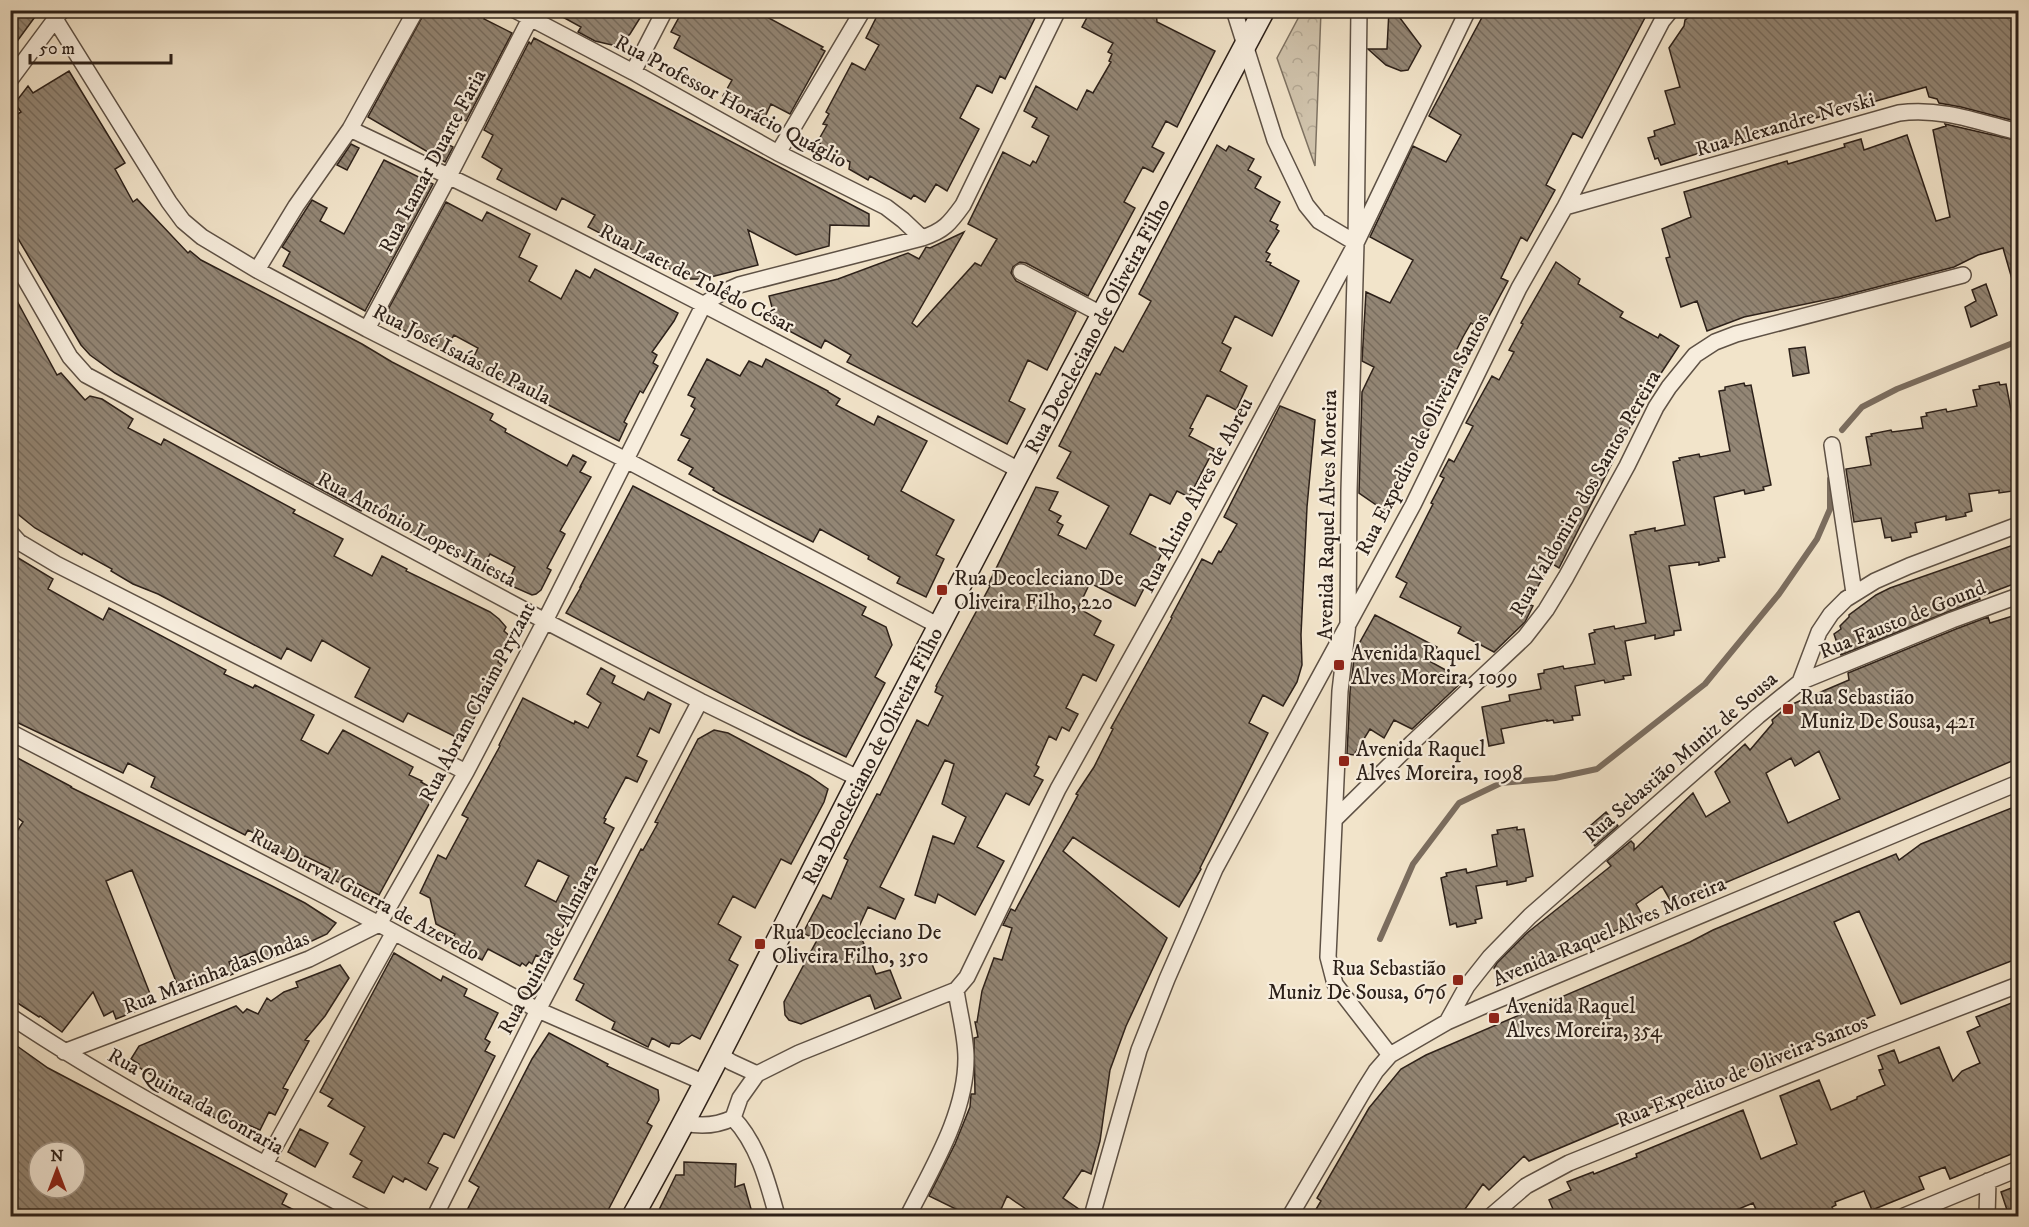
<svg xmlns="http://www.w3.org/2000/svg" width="2029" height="1227" font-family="'IM FELL DW Pica',serif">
<defs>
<pattern id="park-crowns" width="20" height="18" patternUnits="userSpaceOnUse" patternTransform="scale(1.5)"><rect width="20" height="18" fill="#d0c3ac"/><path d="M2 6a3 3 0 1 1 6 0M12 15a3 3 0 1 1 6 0" fill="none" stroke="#b3a793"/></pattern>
<pattern id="building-back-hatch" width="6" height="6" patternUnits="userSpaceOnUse" patternTransform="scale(1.5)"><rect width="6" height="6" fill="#938675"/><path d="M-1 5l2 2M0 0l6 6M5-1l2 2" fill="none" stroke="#786d5f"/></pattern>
</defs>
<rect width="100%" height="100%" fill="#f2e4ca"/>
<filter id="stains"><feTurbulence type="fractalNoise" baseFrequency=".00333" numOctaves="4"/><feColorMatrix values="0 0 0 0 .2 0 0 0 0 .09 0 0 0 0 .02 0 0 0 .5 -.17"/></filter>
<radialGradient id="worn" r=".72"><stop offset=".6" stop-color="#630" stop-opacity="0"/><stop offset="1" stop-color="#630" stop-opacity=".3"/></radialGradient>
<path fill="url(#park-crowns)" stroke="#7e7262" stroke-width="1.5" d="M1302,11H1321L1315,166L1277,58Z"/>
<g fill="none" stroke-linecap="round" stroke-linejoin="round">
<path stroke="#7b6d5f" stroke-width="6" d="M1842,430L1862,407L1897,389L2018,341
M1380,939L1413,864L1459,803L1501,783L1555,778L1597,769L1705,684L1779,594L1817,539L1830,509V479"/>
</g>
<path fill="url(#building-back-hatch)" stroke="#2c2019" stroke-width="1.5" fill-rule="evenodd" d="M10,10H40L10,51Z
M426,10H474L485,17L484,19L512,33L466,121L463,119L449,145L453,147L445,162L368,117Z
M550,10H645L630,34L620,44L612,45L595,41L578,32L581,27Z
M683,10H754L823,47L821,49L825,51L790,114L771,104L763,121L747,114L749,110L723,96L732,80L674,48L680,36L671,32Z
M880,10H1039L1005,79L1000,76L992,93L977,85L960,118L979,129L947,191L936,184L925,202L914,195L911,199L870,176L868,180L849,169L850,162L821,147L819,139L827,125L823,124L829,114L826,112L852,63L865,70L879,45L866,38Z
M1091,10H1156L1157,22L1215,51L1177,127L1166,121L1152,147L1164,153L1153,172L1143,167L1124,202L1135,208L1088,296L1026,263L1020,262L1013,267L1011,273L1016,281L1076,312L1047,370L1028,360L1009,401L1025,409L1007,444L847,362L851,355L825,340L821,348L767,319L773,311L769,296L838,279L908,253L919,259L926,247L930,248L964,232L912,323L917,327L975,263L981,266L997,239L968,224L1003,152L1030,166L1033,161L1036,163L1049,136L1032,127L1037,118L1024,111L1036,86L1077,110L1087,90L1093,93L1111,62L1109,61L1112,54L1108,52L1113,43L1082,27Z
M1389,10H1394L1421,46L1408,70L1401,71L1386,65L1368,49H1387Z
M1486,10H1649L1582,138L1573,133L1546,185L1555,190L1527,241L1521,237L1501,278L1508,281L1482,329L1471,323L1463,337L1456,351L1467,358L1385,511L1359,493L1362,392L1374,367L1362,361L1366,292L1390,303L1413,260L1370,237L1413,146L1446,162L1461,135L1429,116Z
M1699,10H1906L1907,18L1935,10H2019V122L1961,107L1939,103L1937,99L1929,97L1926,87L1780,128L1661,165L1658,158L1655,159L1648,138L1655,136L1654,131L1675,124L1665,91L1680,87L1669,48L1684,26L1685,20Z
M534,38L869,214V226L830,225L829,246L796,255L748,230L758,265L703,279H689L588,227L595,215L562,198L556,210L497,179L502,169L482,157L493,135L484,130L529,42L531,44Z
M69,71L125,163L115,169L133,202L137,199L188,253L190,251L201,260L362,344L392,362L493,414L490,420L506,429L505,432L567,466L573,455L586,462L580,472L591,477L560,531L565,534L547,568L551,570L541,590L536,594L532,595L507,584L515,567L490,554L483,567L458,553L456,556L363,507L361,511L287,471L115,373L90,355L81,345L10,225V119L21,112L15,103L28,86L33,93Z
M1945,124L2019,141V286H2014L2003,248L1978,255L1954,267L1839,297L1744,317L1707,331L1697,301L1681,307L1666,258L1670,257L1662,229L1691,217L1684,192L1787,161L1788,164L1845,147L1844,144L1861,139L1864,150L1907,135L1936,221L1950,217L1933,130L1946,126Z
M351,144L359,148L347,170L337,165Z
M1217,145L1226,151L1229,146L1254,159L1248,170L1261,177L1255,188L1280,202L1270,221L1278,225L1276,229L1279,231L1266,252L1270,254L1266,261L1271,263L1270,265L1299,281L1284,312L1272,336L1235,316L1222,343L1231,348L1220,371L1247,386L1236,410L1207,395L1190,428L1193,429L1189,436L1214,449L1189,497L1177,491L1170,504L1150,494L1130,534L1163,551L1135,606L1090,583L1078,608L1101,621L1094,635L1114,645L1096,681L1083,674L1066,708L1078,714L1069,731L1062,727L1056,740L1049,736L1036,765L1039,767L1034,776L1043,780L1029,805L1006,793L977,847L1004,861L975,915L938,894L935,903L915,895L933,836L954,844L966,817L942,804L954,764L945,760L880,887L904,899L895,919L868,907L858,929L876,974L890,970L901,998L875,1009L870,995L801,1024L789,1020L785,1015L784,1002L817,940L803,933L823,895L831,899L848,860L844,858L877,794L880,795L917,720L928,726L943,696L935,692L937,687L936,686L990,586L988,585L1036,487L1058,492L1049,510L1061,516L1057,522L1063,525L1058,535L1086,549L1109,506L1057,478L1071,452L1059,446L1096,373L1100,375L1115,347L1123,352L1151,301L1139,294Z
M384,160L433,184L365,311L283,266L290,252L282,247L312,200L327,208L320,221L344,234Z
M446,202L482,221L487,212L530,234L519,257L537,266L529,281L561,299L576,270L590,278L595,269L678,313L674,321L652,352L657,355L653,363L658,366L643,393L640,391L624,422L627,424L619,441L470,365L478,348L454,335L444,352L383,319Z
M1556,262L1580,279L1578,284L1623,312L1620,317L1658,338L1660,334L1679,346L1646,396L1559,568L1551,563L1528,604L1533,606L1525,622L1494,652L1458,633L1461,627L1400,597L1407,583L1396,577L1433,504L1431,503L1444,478L1440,476L1449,459L1454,462L1473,426L1466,423L1492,376L1499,380L1514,352L1509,350L1523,324L1521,323Z
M1986,284L1997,315L1971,327L1965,307L1976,301L1972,290Z
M10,288L57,375L61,373L85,400L90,396L102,399L133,419L128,428L161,445L164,439L295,510L293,513L343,539L334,556L372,576L382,556L407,569L406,571L490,612L499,619L506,627L504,631L511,637L498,662L502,665L468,730L465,728L458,738L408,713L403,722L355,697L370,668L322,640L311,661L287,648L281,659L158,594L133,584L111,571L112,569L83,553L82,555L35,528L10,508Z
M1805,347L1809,373L1793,376L1789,349Z
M707,359L740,376L749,361L762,367L766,359L828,391V392L840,399L836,405L874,425L878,416L927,441L901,491L954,520L936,555L944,559L926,597L897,583L900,577L868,559L869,556L820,529L813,542L720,494L713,490L714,488L689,474L693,468L678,460L690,439L681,435L695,409L691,406L695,398L688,395Z
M1999,382L2000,385L2006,384L2019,451V490L1999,493V490L1969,494L1972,511L1965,513L1966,516L1946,520V516L1915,523L1917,532L1910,533L1911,537L1892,541L1891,537L1885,538L1881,518L1854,522L1846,469L1871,465L1866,437L1872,436L1871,434L1891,430L1892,432L1923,428L1921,417L1927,416L1926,413L1946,409L1947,412L1977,406L1973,390L1980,389L1979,386Z
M1744,383L1745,386L1751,385L1771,485L1763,487L1764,490L1745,494L1744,490L1714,497L1725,557L1718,558L1719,561L1699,565V562L1669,566L1681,630L1674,631V635L1655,639V635L1625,641L1631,675L1623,676L1624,679L1605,683L1604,680L1575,686L1580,715L1572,716L1573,720L1554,723L1553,720L1547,721V720L1501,729L1504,743L1489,746L1482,707L1510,701L1509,695L1541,689L1538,674L1544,673V670L1563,666L1564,669L1595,664L1589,634L1595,632L1594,630L1614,626L1615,629L1646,623L1630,535L1636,534L1635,532L1655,528V531L1685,525L1673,462L1680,460L1679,458L1699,454L1700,457L1730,451L1719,391L1725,390V387Z
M1280,406L1315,420L1307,507L1301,635L1302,665L1297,682L1283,706L1263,695L1249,723L1268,733L1200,868L1201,869L1179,907L1073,837L1063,851L1167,938L1126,1026L1110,1070L1100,1141L1091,1174L1082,1170L1063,1198L1083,1212V1216H1036L1007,1196L998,1216H970L929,1196L955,1144L970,1107L971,1094H975L974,1038L978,1037L975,1022H977L982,991L994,958L1002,960L1012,928L1003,925L1011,909L1015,911L1078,795L1076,794L1094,767L1113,729L1111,728L1172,618L1171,617L1202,559L1212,564L1219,551L1221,552L1237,524L1224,517Z
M633,486L866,607L862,615L886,627L892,645L875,677L885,683L846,757L800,735L566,613L581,587H580Z
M2019,543V582L1979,597L1980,599L1841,655L1834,634L1841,629L1840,626L1849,617V615L1876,595L1890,588Z
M10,553L53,579L48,589L103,620L109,608L226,670L224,674L253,688L255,685L314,715L301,740L328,754L343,730L413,767L409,775L422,781L421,782L430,787L427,792L434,795L379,895L343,876L340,883L326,876L330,868L305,856L301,863L276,850L278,846L248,830L245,835L151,787L155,777L128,763L123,773L10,719Z
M2019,614V758L1673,905L1662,886L1636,904L1644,918L1501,982L1494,968L1497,963L1527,933L1611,866L1607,861L1631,841L1634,844V850L1693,793L1706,817L1730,802L1715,772L1745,744L1750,750L1773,723L1772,720L1788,706L1849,680L1848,673L1956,629L1988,617L1990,623ZM1819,751L1840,799L1788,823L1766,773L1791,758L1795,766Z
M1375,615L1437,647L1429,661L1464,680L1412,729L1394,720L1384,738L1370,729L1354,755L1347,754L1350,692L1355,651Z
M601,668L615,676L612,683L644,700L648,692L671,704L659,733L650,728L637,756L647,761L637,782L626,777L604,818L606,819L604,823L614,828L546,960L536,955L532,964L529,962L526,966L522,963L520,966L488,949L482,960L450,943L455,934L436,924L430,898L420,893L438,855L446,859L468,818L462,815L500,746L499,745L523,698L574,724L575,721L588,728L601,703L587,694ZM538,860L569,876L556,902L525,886Z
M714,730L728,733L809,776L828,789L824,802L791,864L781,859L755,908L733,896L718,924L741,937L729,960L738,965L700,1039L692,1035L679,1044L671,1043L669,1047L652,1038L648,1047L612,1029L615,1022L576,1000L584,984L574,979L641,849L643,850L658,823L655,822L698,739Z
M10,754L72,787H70L272,886L305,903L336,923L327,934L288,952L260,962L255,951L229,962L233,974L181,994L132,870L106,881L154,1004L116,1019L113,1011L104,1016L93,992L62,1032L40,1016L39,1017L10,998V842L23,822L10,812Z
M2019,805V958L1901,1004L1859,911L1834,922L1875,1015L1742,1072L1630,1116L1631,1118L1529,1161L1524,1156L1489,1190L1483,1184L1460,1216H1312L1321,1201L1317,1198L1369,1108L1401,1069L1426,1055L1690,942L1713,930L1850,873L1896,854L1899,860L1921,844Z
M1606,812L1618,826L1595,846L1583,832Z
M1517,827V830L1524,829L1533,876L1526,878V881L1507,885V881L1476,886L1482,918L1475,920L1476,923L1457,927L1456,923L1450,925L1441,878L1447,876L1446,873L1466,869L1467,873L1497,866L1492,835L1498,834L1497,830Z
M394,953L441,981L443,976L467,989L464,996L498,1013L485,1039L490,1042L485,1051L495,1056L454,1138L444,1133L428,1163L438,1168L426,1190L405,1178L403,1182L393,1176L384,1193L353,1177L362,1161L350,1154L365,1127L328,1106L333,1099L320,1092Z
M340,965L349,978L325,1016L305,1040L309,1041L283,1088L288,1090L275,1115L269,1112L260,1130L226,1115L223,1122L158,1089L162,1081L138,1067L139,1064L131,1059L139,1046L236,1006L243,1013L247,1009L258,1014L267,998L271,1001L284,992L298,987L296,982Z
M2019,1000V1151L1950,1179L1945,1167L1919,1177L1924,1189L1872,1210L1864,1191L1835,1202L1836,1205L1832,1207L1836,1216H1759L1753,1203L1722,1216H1556L1549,1200L1571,1190L1567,1182L1593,1172L1594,1174L1637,1157L1636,1154L1743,1110L1761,1159L1797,1144L1780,1096L1819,1080L1831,1110L1857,1099V1097L1885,1085L1879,1070L1883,1069L1878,1056L1894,1050L1899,1063L1939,1047L1953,1081L1962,1071L1980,1063L1967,1032L1980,1026L1976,1017Z
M549,1033L608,1064L607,1066L658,1090L659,1100L647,1123L652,1126L605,1216H464L479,1187L469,1181L532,1059Z
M10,1041L48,1068L287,1194L282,1204L306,1216H10ZM39,1152H75V1188H39Z
M300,1129L328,1143L315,1167L288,1152Z
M684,1162L736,1164L735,1187L744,1184L753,1216H656L676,1175H684Z
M2019,1185V1216H2009L2001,1192Z"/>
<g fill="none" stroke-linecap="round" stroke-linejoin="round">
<defs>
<path id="street" d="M515,10L633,72L778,153L886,207L903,220L922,238
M1234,10L1275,140L1306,205L1319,221L1356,243
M1359,10L1356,243L1349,491L1348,623L1340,691L1328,957L1335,984L1390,1055L1447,1022L1488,1004L2018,783
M55,19L169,202L183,221L202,237L257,270L367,329L626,460L939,626
M633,72L665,10
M10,80L62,10
M350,129C577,236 799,354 1021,471
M778,153L863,10
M1565,207L1899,113C1940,107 1979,122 2018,132
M10,253L70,357L86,375L545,621L700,701L860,779
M257,270L296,206L350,129L416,10
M1021,272L1101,314
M367,329L449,176L534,11
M1832,445L1854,593
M10,532L19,542L56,564L466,772
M1800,682L1952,620L2018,596
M10,732L379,924L538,1010L705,1083
M1334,820L1412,743L1525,637L1546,610L1566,577L1627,466L1656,407L1669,387L1695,355L1715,342L1736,334L1963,275
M10,1016C122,1091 246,1154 364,1216
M1447,1022L1467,986L1490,957L1530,916L1758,716L1800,682L1819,632L1831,614L1846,599L1875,581L1909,566L2018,525
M64,1052L309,959L379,924L466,772L545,621L704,304L723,292L739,285L922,238C944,231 950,223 963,205L1058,10
M719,1054L731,1062L757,1074
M733,1118L740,1098L757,1074L799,1053L956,990L967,977L1058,789L1188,556L1356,243L1468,10
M733,1118C758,1144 768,1183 777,1216
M685,1123C702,1127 718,1125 733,1118
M265,1164L394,932
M435,1216L538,1010L700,701
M908,1216C932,1168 966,1114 966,1058C966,1036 959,1012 956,990
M1092,1216L1139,1050L1167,979L1215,869L1413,505L1519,288L1565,207L1662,21L1671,10
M1290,1216L1364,1090L1376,1071L1390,1055
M1491,1216L1526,1186L1569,1163L1875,1040L2018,985
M1904,1216L2018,1169
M1987,1216L1988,1181"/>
<path id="secondary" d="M633,1216C713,1073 784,925 859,779C992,522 1127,265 1264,10"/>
</defs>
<use href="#street" stroke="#5e5145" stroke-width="18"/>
<use href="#secondary" stroke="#2c2019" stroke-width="24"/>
<use href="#street" stroke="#f7eddd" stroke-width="15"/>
<use href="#secondary" stroke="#f7eddd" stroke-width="21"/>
</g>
<g fill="#8f2418" stroke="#f7eddd" stroke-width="2">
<rect x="936" y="584" width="12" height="12" rx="3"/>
<rect x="1333" y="659" width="12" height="12" rx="3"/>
<rect x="1782" y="703" width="12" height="12" rx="3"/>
<rect x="1338" y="755" width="12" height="12" rx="3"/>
<rect x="754" y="938" width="12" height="12" rx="3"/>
<rect x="1452" y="974" width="12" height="12" rx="3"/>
<rect x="1488" y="1012" width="12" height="12" rx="3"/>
</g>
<g text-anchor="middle" stroke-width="4.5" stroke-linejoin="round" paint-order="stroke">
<g font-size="21" fill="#2c2019" stroke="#f7eddd">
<text transform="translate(731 101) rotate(28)" y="7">Rua Professor Horácio Quáglio</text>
<text transform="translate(1785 124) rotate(-16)" y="7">Rua Alexandre Nevski</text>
<text transform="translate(432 161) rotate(-62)" y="7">Rua Itamar Duarte Faria</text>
<text transform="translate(697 278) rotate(27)" y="7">Rua Laet de Tolêdo César</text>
<text transform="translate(1097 326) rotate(-62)" y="7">Rua Deocleciano de Oliveira Filho</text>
<text transform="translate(462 354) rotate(27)" y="7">Rua José Isaías de Paula</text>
<text transform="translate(1422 434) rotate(-63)" y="7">Rua Expedito de Oliveira Santos</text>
<text transform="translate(1585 493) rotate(-60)" y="7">Rua Valdomiro dos Santos Pereira</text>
<text transform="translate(1196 495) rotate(-62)" y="7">Rua Altino Alves de Abreu</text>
<text transform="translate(1327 515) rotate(-89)" y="7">Avenida Raquel Alves Moreira</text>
<text transform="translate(417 529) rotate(28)" y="7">Rua Antônio Lopes Iniesta</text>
<text transform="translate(1902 619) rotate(-22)" y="7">Rua Fausto de Gound</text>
<text transform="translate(477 702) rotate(-62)" y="7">Rua Abram Chaim Pryzant</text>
<text transform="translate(872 756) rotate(-63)" y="7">Rua Deocleciano de Oliveira Filho</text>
<text transform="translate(1680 757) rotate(-41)" y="7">Rua Sebastião Muniz de Sousa</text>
<text transform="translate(365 894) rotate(28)" y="7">Rua Durval Guerra de Azevedo</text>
<text transform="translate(1609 931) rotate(-23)" y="7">Avenida Raquel Alves Moreira</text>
<text transform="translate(548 949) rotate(-62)" y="7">Rua Quinta de Almiara</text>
<text transform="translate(216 972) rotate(-21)" y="7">Rua Marinha das Ondas</text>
<text transform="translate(1742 1071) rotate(-22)" y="7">Rua Expedito de Oliveira Santos</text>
<text transform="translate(196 1101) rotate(29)" y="7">Rua Quinta da Conraria</text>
</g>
<g font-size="21" fill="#2c2019" stroke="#f7eddd" text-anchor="start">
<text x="954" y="585">Rua Deocleciano De<tspan x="954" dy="24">Oliveira Filho, 220</tspan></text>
<text x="1351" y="660">Avenida Raquel<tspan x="1351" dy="24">Alves Moreira, 1099</tspan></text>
<text x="1800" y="704">Rua Sebastião<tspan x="1800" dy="24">Muniz De Sousa, 421</tspan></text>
<text x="1356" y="756">Avenida Raquel<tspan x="1356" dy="24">Alves Moreira, 1098</tspan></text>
<text x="772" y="939">Rua Deocleciano De<tspan x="772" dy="24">Oliveira Filho, 350</tspan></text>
<text x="1446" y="975" text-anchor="end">Rua Sebastião<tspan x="1446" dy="24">Muniz De Sousa, 676</tspan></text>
<text x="1506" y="1013">Avenida Raquel<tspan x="1506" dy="24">Alves Moreira, 354</tspan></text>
</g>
</g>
<rect width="2029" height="1227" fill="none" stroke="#f2e4ca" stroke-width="36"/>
<rect x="12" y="12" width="2005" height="1203" fill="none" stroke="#2c2019" stroke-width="3"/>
<rect x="18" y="18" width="1993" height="1191" fill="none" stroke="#2c2019" stroke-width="1.5"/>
<g transform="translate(57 1170)"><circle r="28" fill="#f7eddd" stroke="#a69b8f" stroke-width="1.5"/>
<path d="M0-4.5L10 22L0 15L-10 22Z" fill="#8f2418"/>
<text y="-9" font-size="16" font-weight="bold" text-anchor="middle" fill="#2c2019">N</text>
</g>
<path d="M30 54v9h141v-9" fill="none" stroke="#2c2019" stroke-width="3"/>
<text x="39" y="54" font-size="18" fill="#2c2019" stroke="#f7eddd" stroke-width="4.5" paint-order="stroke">50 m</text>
<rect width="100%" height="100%" filter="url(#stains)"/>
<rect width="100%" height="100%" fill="url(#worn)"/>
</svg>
